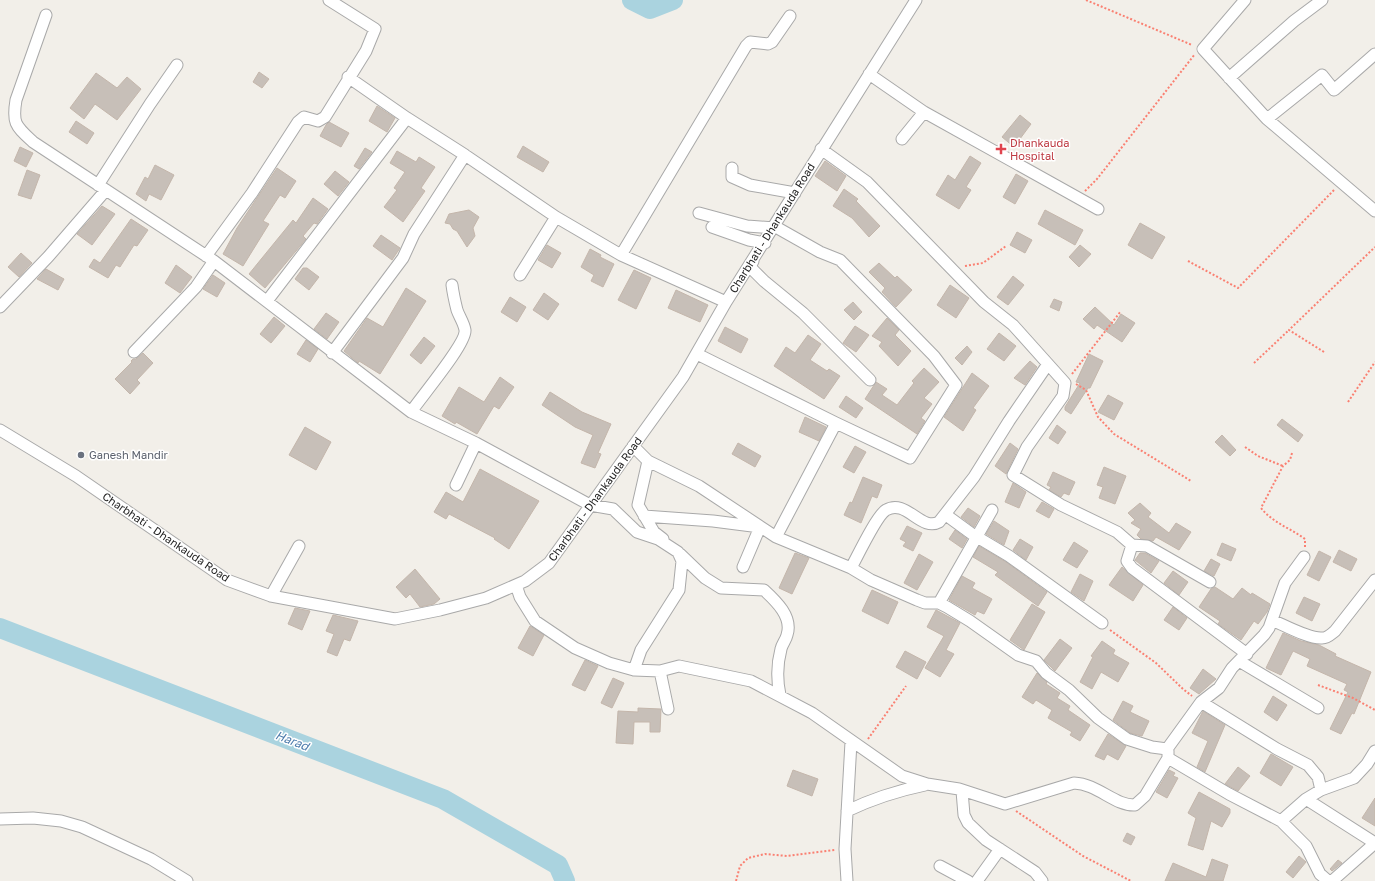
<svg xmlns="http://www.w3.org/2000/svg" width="1375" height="881" font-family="'Golos Text',sans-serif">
<rect width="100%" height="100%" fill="#f2efe9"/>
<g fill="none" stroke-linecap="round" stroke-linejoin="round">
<path stroke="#aad3df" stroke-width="20" d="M632,0L650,9L673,0
M0,628L443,799L558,865L565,881"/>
</g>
<path fill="#c7bfb8" stroke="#c4b6ab" d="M259,72L269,79L262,88L253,82Z
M96,73L117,88L127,77L141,89L117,120L95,104L84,119L70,108Z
M377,106L395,118L387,132L369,121Z
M1020,115L1031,124L1014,147L1002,137Z
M76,121L94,133L87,144L69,132Z
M329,122L349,133L341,147L320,136L326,125Z
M523,146L549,162L543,172L517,157Z
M20,147L33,153L26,167L14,161Z
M365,148L372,152L359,169L354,166Z
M397,151L416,162L419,157L435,167L421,188L425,191L403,222L384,207L397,190L394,188L405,172L390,163Z
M970,156L981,163L966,187L971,190L959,209L936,195L948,175L955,180Z
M825,161L846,176L837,191L815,176Z
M155,165L174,175L161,200L149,194L146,201L136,194L145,177L148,179Z
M277,168L296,181L285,198L280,195L263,221L269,224L243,266L223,254L237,228Z
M27,170L40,175L31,199L18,195Z
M335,171L349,182L338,196L324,184Z
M1016,174L1028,181L1015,204L1003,197Z
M844,189L858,199L856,201L880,226L869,237L852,218L833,206Z
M313,198L328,209L317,224L314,223L303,236L306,239L265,288L249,274L293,220L296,223Z
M102,206L115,214L92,245L77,234Z
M469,210L479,217L473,228L475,236L467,247L457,231L453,229L450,224L445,223L449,214Z
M1045,210L1083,230L1075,245L1038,224Z
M131,219L148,230L137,246L134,245L120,267L116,265L108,278L89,267L94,259L100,263Z
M1140,223L1165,237L1152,259L1128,245Z
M1017,232L1032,240L1025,253L1010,245Z
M381,235L400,248L392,260L373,246Z
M547,245L561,253L552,268L538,260Z
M1080,245L1091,254L1079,267L1069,257Z
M590,249L601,255L600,257L614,264L603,287L591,281L594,275L581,267Z
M21,253L32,263L19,277L8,267Z
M879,263L895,278L897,276L912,290L896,307L882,292L885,288L869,272Z
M176,265L192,277L180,293L165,283Z
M303,268H307L319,277L309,290L295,279Z
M46,269L64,279L58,290L37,279Z
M634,270L651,278L636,309L618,300Z
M213,275L225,283L217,297L203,289Z
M1013,276L1024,285L1008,305L997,297Z
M950,285L969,298L956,318L937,305Z
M406,288L426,301L380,374L359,361L358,363L344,351L367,318L383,327Z
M676,290L708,305L700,322L668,308Z
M544,293L559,304L548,320L533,310Z
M510,297L526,307L517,322L501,312Z
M1054,299L1062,302L1059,311L1050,307Z
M853,302L862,312L854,320L844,310Z
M1095,307L1114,325L1121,314L1135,323L1122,342L1097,325L1094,329L1083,319Z
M326,313L339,322L327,339L314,329Z
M274,317L285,326L271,343L260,334Z
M887,318L899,330L895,335L911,351L898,366L879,346L882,342L872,336Z
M855,326L869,335L856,352L843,343Z
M725,327L748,339L741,353L718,341Z
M999,333L1016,346L1004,361L987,349Z
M808,335L821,344L810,360L827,371L829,369L840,376L824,399L774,366L786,347L795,353Z
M424,337L435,346L421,364L410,355Z
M306,340L318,349L310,362L297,354Z
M967,346L972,352L962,365L955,358Z
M143,353L153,363L137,380L140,383L130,394L115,379L132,362L131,361L133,359H136Z
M1089,354L1103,361L1090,388H1088L1071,414L1065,410V407L1080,383L1076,382Z
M1030,361L1037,367L1025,385L1014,378Z
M924,368L939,382L924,398L932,404L921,418L925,421L917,434L865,399L876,382L887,389L882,395L897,405L914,383L912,381Z
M972,373L989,386L973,408L976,410L963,431L944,417Z
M500,377L514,387L499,409L494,406L477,434L456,422L455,424L442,416L459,387L484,402Z
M550,392L582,412L611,424L598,453L601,454L595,468L581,463L593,435L575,427L542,405Z
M1108,395L1123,403L1114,420L1098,412Z
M846,396L863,408L856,418L839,407Z
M805,417L826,427L819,441L799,432Z
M1282,419L1303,435L1298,442L1277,425Z
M1057,425L1066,432L1058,444L1049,438Z
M305,427L331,442L316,470L289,455Z
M1222,435L1236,450L1230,456L1215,442Z
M738,443L761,456L755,467L732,454Z
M1010,443L1018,449L1006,474L995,466Z
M855,446L866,452L854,473L843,467Z
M1104,467L1126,476L1115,504L1099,498L1103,487L1097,485Z
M480,469L539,501L509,549L494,539L495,538L449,514L446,519L434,512L446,492L463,502Z
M1053,472L1075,482L1069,495L1064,493L1061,497L1049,490L1051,487L1047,485Z
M863,477L882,485L877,498L872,496L861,523L844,515L850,502L852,503Z
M1013,483L1026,492L1019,508L1005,502Z
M1042,502L1054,509L1049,518L1036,511Z
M1140,503L1151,513L1148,517L1169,533L1176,523L1191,532L1179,550L1156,537L1153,541L1141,539L1137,535L1141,529L1131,523L1135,520L1128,513Z
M968,508L980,516L974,527L961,517Z
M994,521L1009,531L1004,545L986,534Z
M907,526L922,533L913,551L903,546L906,542L900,539Z
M955,530L967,539L962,548L949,539Z
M1020,539L1033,547L1026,560L1013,550Z
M1074,542L1088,551L1077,568L1063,560Z
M1222,543L1236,549L1231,561L1217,555Z
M979,546L1006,562L1047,592L1038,606L995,575L998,572L973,557Z
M1339,550L1357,559L1351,571L1333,562Z
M1319,551L1331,557L1319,581L1307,575Z
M795,553L809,558L792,594L779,588Z
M1140,553H1145L1159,561L1151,573L1135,560Z
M919,554L933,562L917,590L904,583Z
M1211,559L1220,564L1214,576L1204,571Z
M1122,567L1143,585L1133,601L1109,585Z
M415,569L440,599L434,604L420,607L410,594L406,598L396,587Z
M1173,571L1188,582L1179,595L1164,583Z
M1080,574L1093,581L1084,601L1071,592Z
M962,576L975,583L972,588L992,599L984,614L977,611L975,615L949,600Z
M1215,587L1233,599L1242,588L1251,595L1252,593L1270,604L1267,612L1258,624L1254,621L1241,640L1218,624L1220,621L1199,607L1211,589Z
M872,590L898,602L888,624L862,611Z
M1304,597L1320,604L1312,621L1296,613Z
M1032,604L1045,612L1024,650L1010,640Z
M1173,607L1187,618L1179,630L1164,620Z
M295,608L310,611L302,630L288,624Z
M936,610L960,623L946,650L954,654L940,677L925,668L944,636L927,627Z
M333,615L358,621L350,641L344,639L337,656L327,652L334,634L326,631Z
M530,626L544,635L533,656L518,648Z
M1283,633L1301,641L1319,645L1336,654L1335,656L1371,672L1354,714L1352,713L1341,734L1330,729L1348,692L1344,690L1347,684L1307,666L1310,659L1293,651L1281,675L1266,668Z
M1060,639L1072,648L1055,671L1044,660Z
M1102,641L1115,650L1113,654L1129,663L1118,682L1101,672L1092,689L1080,682L1093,657L1091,656Z
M905,651L926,662L917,679L896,667Z
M585,660L598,666L585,691L572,685Z
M1203,669L1216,679L1199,694L1190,688Z
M1037,673L1047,682L1046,684L1060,693L1057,698L1070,706L1068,710L1090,725L1080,741L1070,735L1072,732L1048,718L1052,710L1036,700L1033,704L1022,697Z
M613,678L624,683L612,708L601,703Z
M1273,696L1287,705L1277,721L1264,712Z
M1123,701L1133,706L1130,712L1149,721L1142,736L1130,733L1113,720Z
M638,708L661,709L660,732H650V722H634L633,744L616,743L618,711L638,712Z
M1203,711L1225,725L1205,772L1197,767L1208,741L1192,733Z
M1108,734L1126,746L1118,760L1107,754L1104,760L1095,756Z
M1271,754L1293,767L1281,786L1260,773Z
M1238,767L1250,776L1238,791L1225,784Z
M793,770L818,779L812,796L787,786Z
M1169,770L1175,773L1173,776L1178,778L1167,798L1156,792Z
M1199,792L1230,809V813L1222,827L1211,821L1203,850L1188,845L1196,818L1188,813Z
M1375,798V826L1362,818Z
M1127,833L1135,837L1131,845L1123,841Z
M1299,856L1306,862L1293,878L1286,872Z
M1212,859L1228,865L1223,881H1165L1173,863L1206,877Z
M1338,860L1342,863L1332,871L1330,869Z"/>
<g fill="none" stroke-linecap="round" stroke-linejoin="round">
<defs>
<path id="minor" d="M1245,0L1203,49L1267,119L1375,211
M46,15L16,100C12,124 16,126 33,142L214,261L411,412L476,443L590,505L613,509L637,532L658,539L678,552L682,561L679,590L641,650L634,670
M869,74L924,112L1098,209
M348,77L407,118L465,155L556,217L621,255L726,302
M1229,78L1294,21L1322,0
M1267,119L1322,75L1334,90L1375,54
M902,139L924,112
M821,149L867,182L984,302L1013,325L1065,383L1063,396L1027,447L1013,475L1061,505L1117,532L1132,545L1147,546L1210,582
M732,168V177L750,185L795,193
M98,185L150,104L177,65
M699,213L747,226L774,228
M712,227L749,240L765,243
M621,255L746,46L750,42L768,44L772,42L790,16
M206,256L252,193L298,122L304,117L318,121L325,117L366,51L375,29L329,0
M753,261L750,267L764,281L803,313L870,380
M520,275L556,217
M267,301L407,118
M0,307L48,257L106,190
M134,352L196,287L214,261
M332,353L403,258L414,234L465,155
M697,354L836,423L910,458L956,385L934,356L840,260L820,252L774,226
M411,412C421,397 467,343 465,330C464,323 459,316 457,310C455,302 453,293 452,285
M0,430L76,476L227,580L271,596L395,619L440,610L486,598L525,581L549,563L683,377L726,302L916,0
M633,446L648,461L699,486L776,537L851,568L871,580L917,600L925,603H939L947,607L970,621L1018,655L1036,661L1046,673L1069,690L1098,718L1127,739L1152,747L1167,749L1201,702L1219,688L1232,668L1264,635L1269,628L1285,583L1304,557
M648,461L638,505L654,532L663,539
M456,485L476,443
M946,515L972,534L1009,556L1102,623
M644,516L713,521L760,527L743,567
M776,537L836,423
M1132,545L1127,561L1132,568L1247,654
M680,554L705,578L721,588L764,590C776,601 793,617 787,635C786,640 782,644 781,649C777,664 777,681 780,695
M851,568C857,557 877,515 886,510C906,498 921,532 939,522L974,477L1009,421L1048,364
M516,585L520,597L535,621L575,648L609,663L634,670L660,671L679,666L751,681L812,713L902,776L927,784L959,789L1005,804L1074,783C1098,784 1115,806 1135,805L1145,796L1168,758
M271,596L299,546
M939,603L992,510
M1272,620C1284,625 1309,639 1322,638C1328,638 1331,634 1335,631L1375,580
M1239,661L1318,708
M660,671L668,709
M1201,702L1277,749L1308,765L1318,777L1321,790
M1168,751V758L1229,794L1281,821L1306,846L1320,874L1328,881
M962,791L964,815L968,823L986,840L1035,872L1042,881
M1306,799L1375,843
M847,811C874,798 896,791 925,785
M0,819L33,818L61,821L82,827L151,859L187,881
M1281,821L1306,799L1321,790L1354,778L1367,764L1375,751
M940,866L968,881
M847,881L845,849L851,742
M977,881L1000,849
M1332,881L1375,843"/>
</defs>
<use href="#minor" stroke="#a9a9a9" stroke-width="13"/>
<path stroke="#fa8072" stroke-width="2" stroke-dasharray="2 2" stroke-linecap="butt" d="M1086,0L1192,45
M1085,191L1097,179L1195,54
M1188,261L1238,288L1334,190
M965,266L983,263L1006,246
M1324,352L1289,330L1375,247
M1254,363L1289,330
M1072,374L1121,311
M1076,384L1086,390L1098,417L1114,434L1191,481
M1348,402L1375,362
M1245,447L1258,456L1283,466
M1292,453L1290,460L1283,466L1261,508C1273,523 1290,528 1305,539V547
M1110,630L1156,663L1183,689L1192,696
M1318,685L1353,698L1375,710
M868,739L906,686
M1016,811L1083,856L1131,881
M736,881L740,866L748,858L765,854L787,856L835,850"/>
<use href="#minor" stroke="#fff" stroke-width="11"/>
</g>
<path fill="#e0444e" stroke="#fff" stroke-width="1.5" d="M999 143h4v4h4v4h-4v4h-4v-4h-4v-4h4z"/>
<circle fill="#6b7280" stroke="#fff" stroke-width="1.5" cx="81" cy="455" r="4"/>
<g text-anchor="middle" stroke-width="3" stroke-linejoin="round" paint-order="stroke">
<g font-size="11" fill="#be3a42" stroke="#fff" text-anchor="start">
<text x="1010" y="147">Dhankauda<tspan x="1010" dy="13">Hospital</tspan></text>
</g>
<g font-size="11" fill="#222" stroke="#fff">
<text transform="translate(772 228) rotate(-58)" y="4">Charbhati - Dhankauda Road</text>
<text transform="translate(595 499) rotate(-54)" y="4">Charbhati - Dhankauda Road</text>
<text transform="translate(166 537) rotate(34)" y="4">Charbhati - Dhankauda Road</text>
</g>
<g font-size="11" fill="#5b616d" stroke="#fff" text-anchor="start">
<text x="89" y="459">Ganesh Mandir</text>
</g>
<g font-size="12" font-style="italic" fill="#4a7aab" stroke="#fff">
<text transform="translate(292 741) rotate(21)" y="4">Harad</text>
</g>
</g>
</svg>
